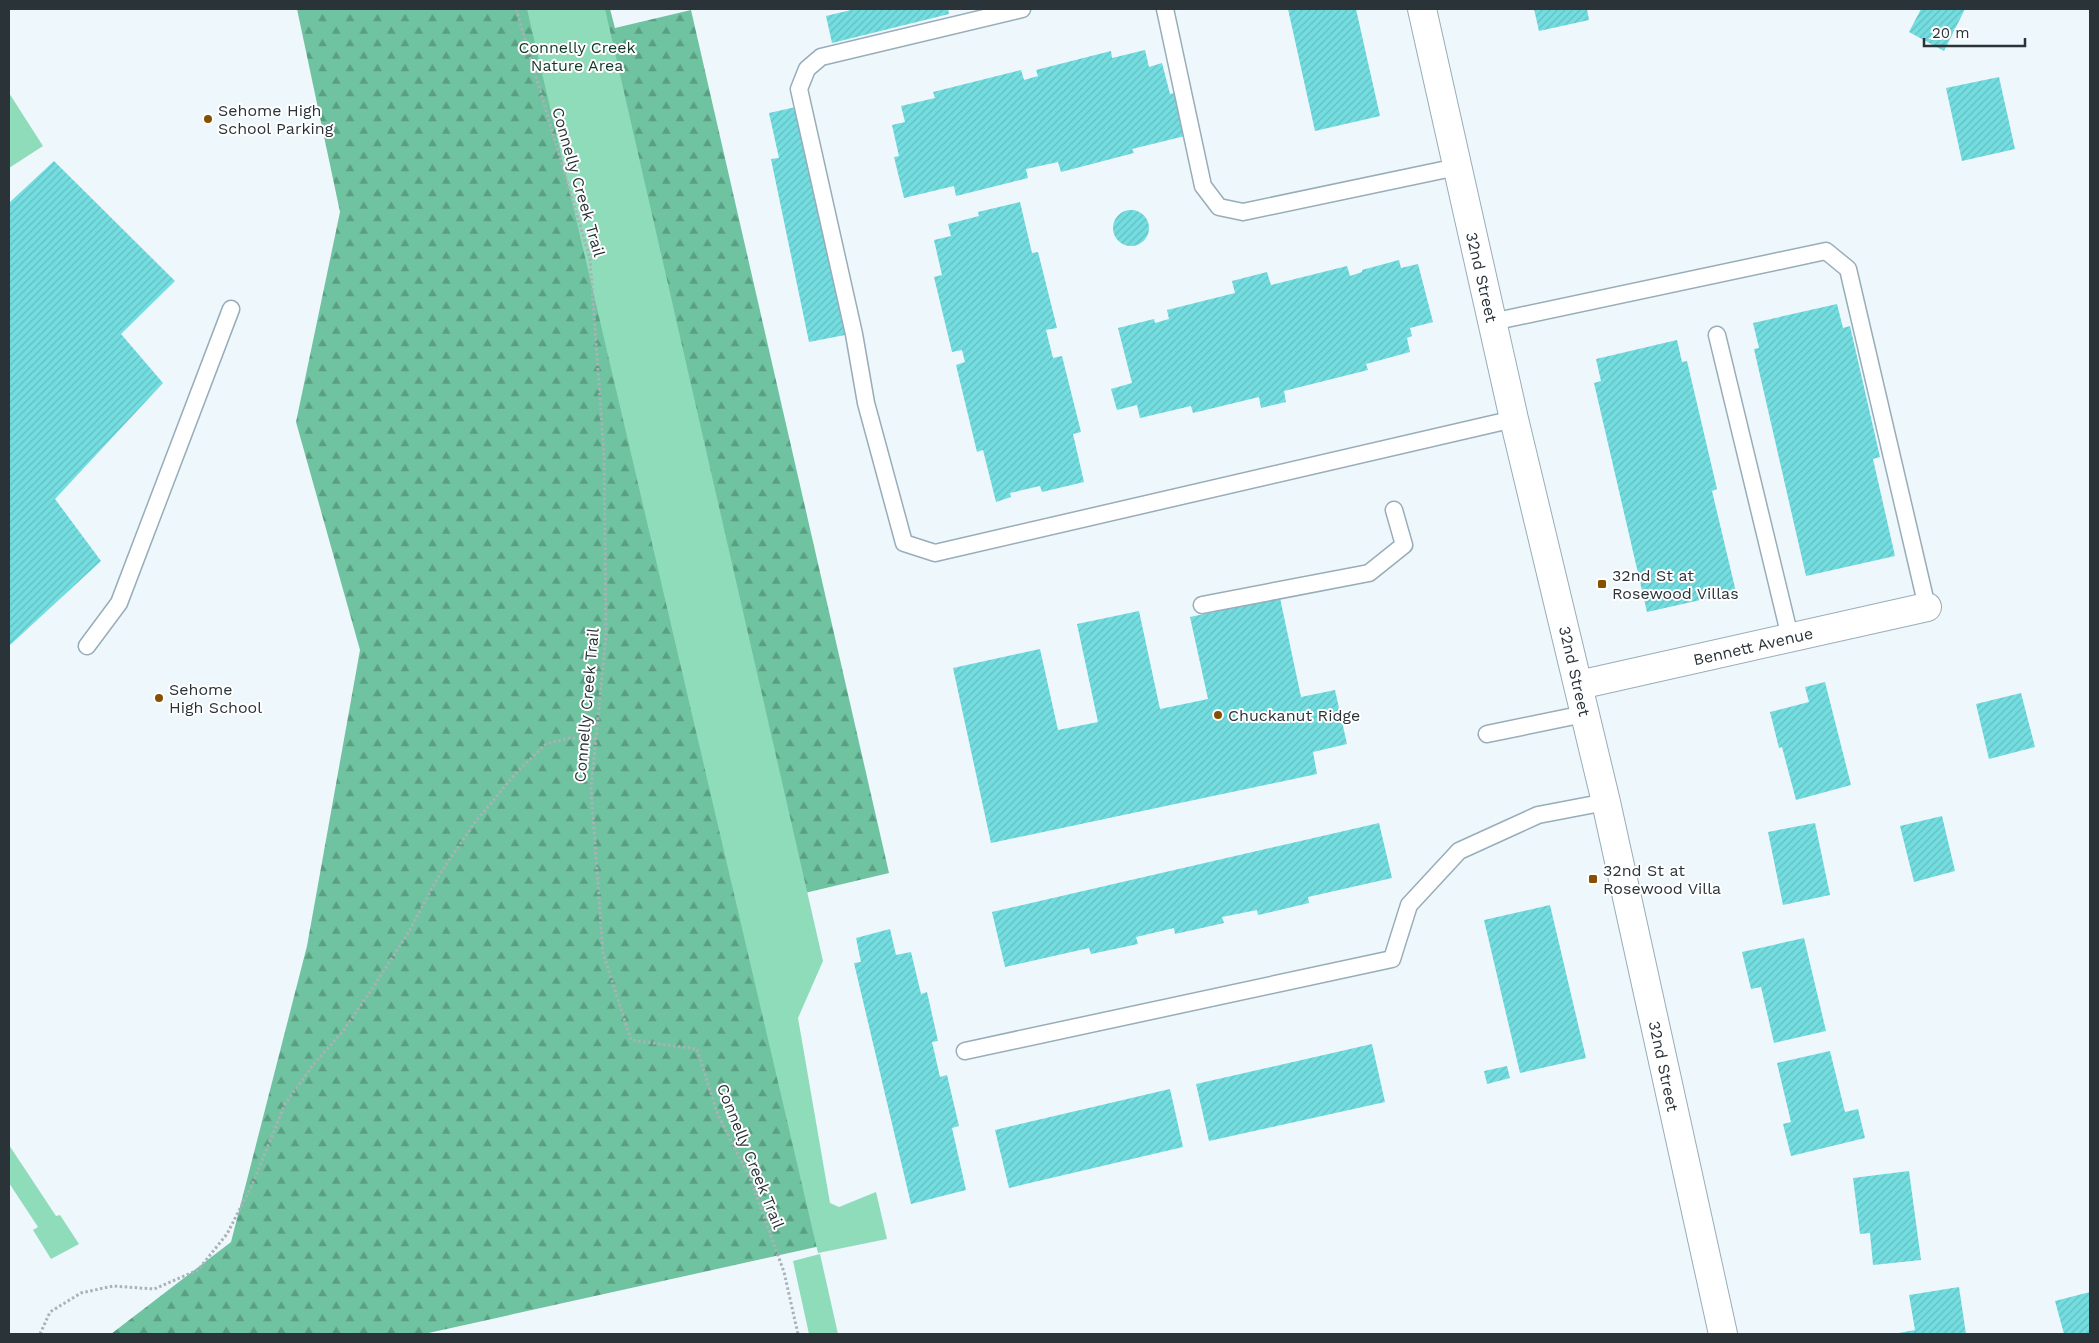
<svg xmlns="http://www.w3.org/2000/svg" width="2099" height="1343" font-family="'Work Sans',sans-serif">
<defs>
<pattern id="forest-firs" width="22" height="20" patternUnits="userSpaceOnUse" patternTransform="scale(1.25)"><rect width="22" height="20" fill="#6fc3a0"/><path d="M5 1l3.5 6h-7zM16 11l3.5 6h-7z" fill="#5b9f83"/></pattern>
<pattern id="building-hatch" width="6" height="6" patternUnits="userSpaceOnUse" patternTransform="scale(1.25)"><rect width="6" height="6" fill="#73dde0"/><path d="M-1 1l2-2M0 6l6-6M5 7l2-2" fill="none" stroke="#64bec1"/></pattern>
</defs>
<rect width="100%" height="100%" fill="#eef7fc"/>
<path fill="url(#forest-firs)" d="M297,9H610L615,28L691,10L889,873L771,901L834,1243L424,1334H111L231,1242L307,946L360,650L296,422L340,212Z"/>
<path fill="#8fdcba" d="M527,9H605L823,961L798,1018L830,1203L839,1207L876,1192L887,1239L818,1253Z
M9,93L43,146L9,168Z
M9,1145L56,1216L60,1215L79,1244L51,1259L33,1230L38,1227L9,1183Z
M820,1254L838,1334H809L793,1261Z"/>
<path fill="url(#building-hatch)" d="M855,9H948L949,14L832,43L826,16Z
M1288,9H1356L1380,116L1315,131Z
M1534,9H1587L1589,20L1539,31Z
M1921,9H1965L1944,51L1909,32Z
M1145,50L1149,67L1162,63L1170,94L1175,93L1185,136L1132,149L1134,153L1061,172L1058,162L1026,169L1028,178L956,196L954,186L904,198L894,157L899,156L892,125L905,122L901,106L935,98L933,92L1021,70L1024,80L1038,76L1036,70L1111,51L1112,58Z
M1999,77L2015,149L1962,161L1946,88Z
M796,107L845,335L809,342L771,159L779,158L769,113Z
M54,161L175,281L121,334L163,383L55,499L101,561L9,646V203Z
M1020,202L1032,253L1038,252L1057,328L1046,330L1053,358L1062,356L1081,432L1073,434L1084,482L1042,492L1040,486L1010,493L1011,497L996,502L983,450L977,452L956,365L965,362L962,350L952,352L934,277L942,275L934,240L951,236L948,224L979,216L978,212Z
M1113 228a18 18 0 1 1 36 0a18 18 0 1 1-36 0Z
M1399,260L1401,268L1418,264L1433,322L1410,328L1412,336L1407,338L1410,352L1366,364L1368,370L1284,391L1286,402L1261,408L1259,397L1193,413L1191,406L1140,418L1137,405L1117,410L1111,389L1132,383L1118,328L1154,319L1155,323L1169,319L1167,310L1235,293L1232,281L1267,272L1271,285L1347,266L1350,276L1362,272V270Z
M1837,304L1843,328L1850,326L1880,457L1873,459L1895,556L1806,576L1754,349L1759,348L1753,323Z
M1677,340L1682,362L1687,361L1717,489L1712,491L1736,592L1647,612L1594,383L1601,381L1596,359Z
M1280,598L1301,697L1335,690L1347,744L1313,752L1317,774L991,843L953,668L1040,649L1058,730L1098,722L1077,624L1139,611L1160,709L1208,699L1190,617Z
M1825,682L1851,785L1796,800L1782,747L1779,748L1770,712L1809,702L1805,687Z
M2021,693L2035,747L1989,759L1976,704Z
M1942,816L1955,871L1914,882L1900,826Z
M1379,823L1392,878L1308,897L1309,903L1258,915L1257,910L1222,917L1224,923L1175,934L1174,928L1136,937L1138,944L1091,954L1089,948L1005,967L992,912Z
M1815,823L1830,895L1783,905L1768,832Z
M1550,905L1586,1058L1520,1073L1484,920Z
M890,929L896,955L911,952L921,994L927,992L938,1041L932,1042L940,1077L947,1075L959,1126L952,1128L966,1190L911,1204L854,963L861,962L856,938Z
M1804,938L1826,1031L1774,1043L1761,987L1751,989L1742,952Z
M1372,1044L1385,1102L1209,1141L1196,1084Z
M1830,1051L1845,1112L1858,1109L1865,1138L1791,1156L1783,1124L1791,1122L1777,1063Z
M1507,1066L1510,1078L1487,1084L1484,1071Z
M1170,1089L1183,1147L1009,1188L995,1130Z
M1909,1171L1921,1260L1873,1265L1870,1233L1860,1234L1853,1178Z
M1959,1287L1966,1334H1893L1915,1330L1909,1295Z
M2090,1292V1334H2064L2055,1301Z"/>
<g fill="none" stroke-linecap="round" stroke-linejoin="round">
<defs>
<path id="lane" d="M1022,9L821,57L807,69L799,89L854,334L866,403L904,543L935,553L1514,419
M1165,9L1203,186L1219,207L1243,212L1457,167
M1492,322L1826,251L1848,269L1927,607
M1717,335L1790,637
M1202,605L1369,573L1404,545L1394,510
M87,646L119,603L231,309
M1487,734L1584,714
M965,1051L1392,959L1409,905L1459,851L1538,815L1606,802"/>
<path id="street" d="M1579,685L1927,607"/>
<path id="secondary" d="M1422,9L1514,419L1606,802L1723,1334"/>
</defs>
<use href="#lane" stroke="#97adb9" stroke-width="19"/>
<use href="#street" stroke="#97adb9" stroke-width="30"/>
<use href="#secondary" stroke="#97adb9" stroke-width="30"/>
<path stroke="#a9b2b7" stroke-width="3" stroke-dasharray="2.5 2.5" stroke-linecap="butt" d="M516,9L590,259L604,454L606,635L591,789L603,953L631,1040L697,1049L718,1115L750,1178L784,1272L798,1334
M40,1334L50,1312L81,1293L113,1286L154,1289L198,1270L227,1234L252,1185L285,1104L313,1065L343,1031L374,986L408,933L441,872L476,821L517,772L546,744L570,738L596,739"/>
<use href="#lane" stroke="#fff" stroke-width="16"/>
<use href="#street" stroke="#fff" stroke-width="28"/>
<use href="#secondary" stroke="#fff" stroke-width="28"/>
</g>
<g fill="#865000" stroke="#fff" stroke-width="2">
<circle cx="208" cy="119" r="5"/>
<rect x="1597" y="579" width="10" height="10" rx="2.5"/>
<circle cx="159" cy="698" r="5"/>
<circle cx="1218" cy="715" r="5"/>
<rect x="1588" y="874" width="10" height="10" rx="2.5"/>
</g>
<g text-anchor="middle" stroke-width="4" stroke-linejoin="round" paint-order="stroke">
<g font-size="16" fill="#123829" stroke="#fff">
<text x="577" y="53">Connelly Creek<tspan x="577" dy="18">Nature Area</tspan></text>
</g>
<g font-size="16" fill="#2a3338" stroke="#fff" text-anchor="start">
<text x="218" y="116">Sehome High<tspan x="218" dy="18">School Parking</tspan></text>
<text x="1612" y="581">32nd St at<tspan x="1612" dy="18">Rosewood Villas</tspan></text>
<text x="169" y="695">Sehome<tspan x="169" dy="18">High School</tspan></text>
<text x="1228" y="721">Chuckanut Ridge</text>
<text x="1603" y="876">32nd St at<tspan x="1603" dy="18">Rosewood Villa</tspan></text>
</g>
<g font-size="16" fill="#2a3338" stroke="#fff">
<text transform="translate(579 182) rotate(74)" y="6">Connelly Creek Trail</text>
<text transform="translate(1482 277) rotate(77)" y="6">32nd Street</text>
<text transform="translate(1753 646) rotate(-13)" y="6">Bennett Avenue</text>
<text transform="translate(1575 671) rotate(77)" y="6">32nd Street</text>
<text transform="translate(586 705) rotate(-85)" y="6">Connelly Creek Trail</text>
<text transform="translate(1664 1066) rotate(78)" y="6">32nd Street</text>
<text transform="translate(751 1156) rotate(68)" y="6">Connelly Creek Trail</text>
</g>
</g>
<rect width="2099" height="1343" fill="none" stroke="#2a3338" stroke-width="20"/>
<path d="M1924 38v8h101v-8" fill="none" stroke="#2a3338" stroke-width="2.5"/>
<text x="1932" y="38" font-size="15" fill="#2a3338" stroke="#ffffff" stroke-width="4" paint-order="stroke">20 m</text>
</svg>
